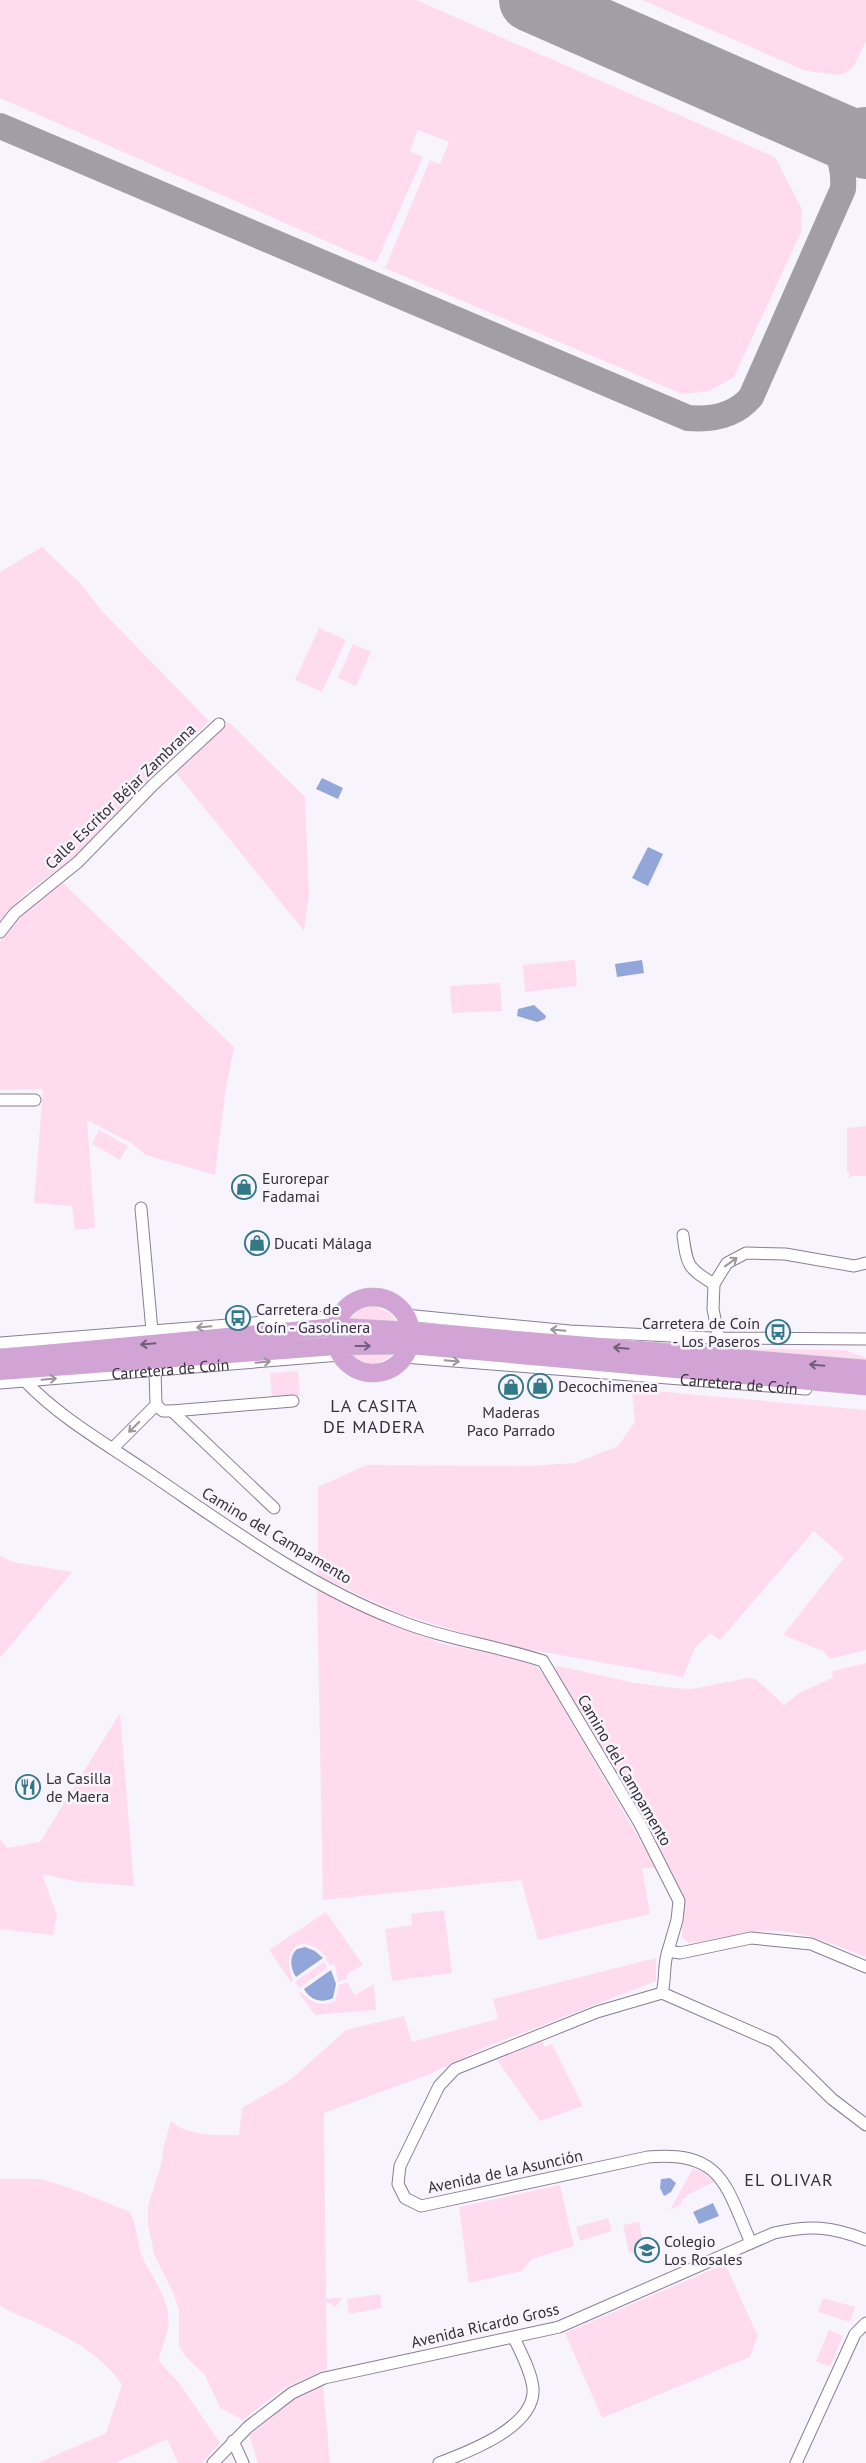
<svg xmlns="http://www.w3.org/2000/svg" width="866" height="2463" font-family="'PT Sans',sans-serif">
<rect width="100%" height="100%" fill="#f8f4fe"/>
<path fill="#ffdbef" d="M0,0H416L775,157L802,209L801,232L734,377L709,391L682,394L385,268L430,160L440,164L449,142L418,130L410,151L423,157L376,263L0,98Z
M642,0H866V41L854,66L847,72L839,75L806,71Z
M42,547L81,584L101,610L209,721L135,793L84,847L62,867L28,891L0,921V572Z
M319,628L346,640L322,692L295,680Z
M353,644L371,652L356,686L338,678Z
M229,722L305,797L309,896L304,931L176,773Z
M63,883L234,1047L225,1094L215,1175L146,1155L131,1143L87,1120L95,1228L75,1230L72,1206L34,1203L43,1089L0,1090V942L18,917L41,897Z
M575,960L577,986L525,992L523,965Z
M500,983L502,1011L452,1013L450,986Z
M866,1126V1176H853L849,1179V1172H847V1128Z
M99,1130L128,1146L120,1160L92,1144Z
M373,1306L390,1313L398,1323L347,1322L360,1309Z
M704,1348L845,1350L866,1358V1362Z
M396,1350C384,1366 365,1368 350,1354Z
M298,1371L300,1396L272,1398L270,1373Z
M632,1389L866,1410V1650L830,1659L823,1651L783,1635L844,1558L814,1531L720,1640L710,1633L695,1648L683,1677L498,1644L398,1613L318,1576V1487L367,1465L529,1466L575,1463L618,1446L635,1422Z
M0,1556L13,1562L72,1572L0,1658Z
M317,1588L394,1625L440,1643L524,1660L536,1666L544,1675L656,1868H642L650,1914L538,1940L521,1880L323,1900Z
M866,1663V1957C833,1944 799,1928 762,1931C738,1933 713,1940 689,1943L682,1938L683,1897L663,1856L554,1671L557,1666L563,1667L635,1683L674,1688L692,1689L748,1678L756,1679L784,1705L799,1693L832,1678L833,1671Z
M120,1713L134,1886L79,1882L42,1874L57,1915L53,1935L0,1929V1839L7,1848L40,1842Z
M444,1910L452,1973L392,1981L385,1929L412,1925L411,1914Z
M326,1912L363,1965L347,1974V1979L338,1982L335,1966L333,1964L331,1966L326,1960L327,1956L326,1957C303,1930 280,1949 293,1980L291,1982L269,1950Z
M656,1958V1981L484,2048L430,2074L324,2113L326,2299L341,2297V2300L335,2307L326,2301L327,2369L284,2388L243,2420L220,2408L205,2375L185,2356L179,2346V2310L173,2293L154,2254L148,2225V2206L161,2165L164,2145L171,2121C189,2137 217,2135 239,2135L242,2108L290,2080L346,2030L404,2016L412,2042L498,2019L493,1999Z
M324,1962L327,1968L299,1988L295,1982Z
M347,1982L355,1995L374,1984L376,2010L315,2015L299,1993L301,1992C311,2002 322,2008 335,2001L339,1985Z
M542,2041L544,2047L552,2044L583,2106L540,2121L497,2060Z
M693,2168L704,2173L714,2182L687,2195V2197L681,2200L682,2204L670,2210Z
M0,2179H41L73,2189L130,2212C137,2226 137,2242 142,2256C145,2265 151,2272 155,2280C174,2315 171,2324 158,2360L180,2384L220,2443L202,2463H178L167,2439L116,2463H38L106,2433L122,2385C106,2359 73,2340 46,2327C30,2319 14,2315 0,2305Z
M560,2185L574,2246L532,2259L522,2271L469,2283L459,2207Z
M608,2218L612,2231L580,2241L576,2227Z
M639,2222L645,2250L629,2253L623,2225Z
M725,2264L758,2336L750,2357L602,2418L565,2333Z
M380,2294L382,2308L349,2314L347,2299Z
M823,2298L855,2307L850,2322L818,2312Z
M829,2330L843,2336L830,2367L816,2361Z
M323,2385L330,2463H258L249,2435L294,2399Z"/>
<path fill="#93a6d9" d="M322,778L343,788L338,799L316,789Z
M648,847L663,854L648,886L632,878Z
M642,960L644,973L617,977L615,964Z
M534,1005L546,1016L545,1019L537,1022L517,1016L518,1009Z
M305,1947L315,1951L323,1958L296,1977C290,1968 289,1956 297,1949Z
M331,1970L336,1984L333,1998C322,2004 310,2000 304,1989Z
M670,2178L676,2183L671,2192L664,2196L660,2188L661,2179Z
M713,2203L719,2216L699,2224L693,2212Z"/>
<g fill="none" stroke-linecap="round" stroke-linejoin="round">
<path stroke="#a29ea8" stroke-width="26" d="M0,126L688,418C712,420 735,416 751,397L843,189C845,159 835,150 820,126
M820,126L866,120"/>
<path stroke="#a29ea8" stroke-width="64" d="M531,0L866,147"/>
<defs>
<g id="street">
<path d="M0,932L15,913L78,862L153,785L219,724"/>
<path d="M0,1100H35"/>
<path d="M141,1208L152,1331"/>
<path d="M683,1235C687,1265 687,1268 714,1284"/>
<path d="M405,1315L570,1331L711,1338L866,1339"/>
<path d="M719,1339L713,1309L714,1284L727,1263L746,1253L785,1254L854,1266L866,1263"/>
<path d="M0,1343L340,1316"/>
<path id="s1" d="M404,1357L806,1389"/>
<path d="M25,1381C59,1417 105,1443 146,1471C226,1525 306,1585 397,1620C444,1639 494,1645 543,1661L640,1824L679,1901L677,1920L668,1951"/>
<path id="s2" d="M0,1383L340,1355"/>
<path d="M156,1405L163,1411H172L293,1401"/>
<path d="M172,1411L274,1508"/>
<path d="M113,1448L156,1405L155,1370"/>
<path d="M662,1993L597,2012L455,2069L439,2086L400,2166L398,2184L405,2198L421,2206L648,2157C722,2150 726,2186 751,2243"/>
<path d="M662,1993C666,1978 663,1965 668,1951L680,1953L751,1938L811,1944L866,1967"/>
<path d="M662,1993L774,2042L832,2099L866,2125"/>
<path d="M233,2441L243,2463"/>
<path d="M213,2463L248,2427L292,2393L324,2378L559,2327L774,2233C810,2225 831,2226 866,2240"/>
<path d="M439,2463C468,2452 536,2427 533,2388C531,2371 521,2353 514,2338"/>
<path d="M796,2463L855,2334L866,2323"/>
</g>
<path id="primary" d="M335 1335a38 38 0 1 1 76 0a38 38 0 1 1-76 0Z
M0,1358L336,1327L410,1331L866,1369
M0,1371L336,1346L409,1345L866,1386"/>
</defs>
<use href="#street" stroke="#887d95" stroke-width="13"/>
<use href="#primary" stroke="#d2d1d4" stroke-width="19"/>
<use href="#street" stroke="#fff" stroke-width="11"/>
<use href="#primary" stroke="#d1a4d5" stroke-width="18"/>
</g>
<defs><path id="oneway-shaft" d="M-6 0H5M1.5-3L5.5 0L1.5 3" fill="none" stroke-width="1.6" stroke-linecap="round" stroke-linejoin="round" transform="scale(1.25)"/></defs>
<g stroke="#9a979c">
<use href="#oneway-shaft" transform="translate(731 1262) rotate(-36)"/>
<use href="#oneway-shaft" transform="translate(204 1327) rotate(175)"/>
<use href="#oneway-shaft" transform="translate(558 1330) rotate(-175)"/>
<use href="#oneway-shaft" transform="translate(452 1361) rotate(5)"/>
<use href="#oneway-shaft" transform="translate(263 1362) rotate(-5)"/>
<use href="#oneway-shaft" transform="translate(49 1379) rotate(-5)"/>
<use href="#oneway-shaft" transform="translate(134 1427) rotate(135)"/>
</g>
<g stroke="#735e78">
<use href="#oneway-shaft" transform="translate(148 1344) rotate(175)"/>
<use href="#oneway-shaft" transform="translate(363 1346)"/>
<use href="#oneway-shaft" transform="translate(621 1348) rotate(-175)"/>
<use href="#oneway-shaft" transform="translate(817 1365) rotate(-175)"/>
</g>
<defs>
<symbol id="shop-ring" viewBox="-11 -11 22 22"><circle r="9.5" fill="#f8f4fe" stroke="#337886" stroke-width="1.5"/><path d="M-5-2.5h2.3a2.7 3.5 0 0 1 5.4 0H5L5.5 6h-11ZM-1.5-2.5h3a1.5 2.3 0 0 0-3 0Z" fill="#337886"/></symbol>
<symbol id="bus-ring" viewBox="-11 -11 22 22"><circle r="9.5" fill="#f8f4fe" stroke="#337886" stroke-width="1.5"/><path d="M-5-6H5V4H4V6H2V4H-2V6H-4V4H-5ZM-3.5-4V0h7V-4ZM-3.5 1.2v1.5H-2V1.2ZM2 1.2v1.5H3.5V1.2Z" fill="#337886"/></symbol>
<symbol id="restaurant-ring" viewBox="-11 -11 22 22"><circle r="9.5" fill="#f8f4fe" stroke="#337886" stroke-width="1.5"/><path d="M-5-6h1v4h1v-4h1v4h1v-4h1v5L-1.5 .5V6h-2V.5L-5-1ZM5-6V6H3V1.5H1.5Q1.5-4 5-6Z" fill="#337886"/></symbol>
<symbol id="school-ring" viewBox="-11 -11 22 22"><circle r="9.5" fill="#f8f4fe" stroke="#337886" stroke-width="1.5"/><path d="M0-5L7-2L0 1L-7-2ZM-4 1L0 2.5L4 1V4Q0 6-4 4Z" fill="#337886"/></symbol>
</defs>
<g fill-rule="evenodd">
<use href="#shop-ring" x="230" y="1173" width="28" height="28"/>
<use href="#shop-ring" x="243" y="1229" width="28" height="28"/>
<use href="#bus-ring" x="224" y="1304" width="28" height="28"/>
<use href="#bus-ring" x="764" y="1318" width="28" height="28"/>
<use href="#shop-ring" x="526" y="1372" width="28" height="28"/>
<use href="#shop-ring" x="497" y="1373" width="28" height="28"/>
<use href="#restaurant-ring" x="14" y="1773" width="28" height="28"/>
<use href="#school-ring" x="633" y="2236" width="28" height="28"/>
</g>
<g text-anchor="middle" stroke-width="5" stroke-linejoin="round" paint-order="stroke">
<g font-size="16" fill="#342f3a" stroke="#f8f4fe">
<text transform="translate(120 796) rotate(-44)" y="6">Calle Escritor Béjar Zambrana</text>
<text dy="6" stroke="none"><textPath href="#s2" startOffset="171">Carretera de Coín</textPath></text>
<text dy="6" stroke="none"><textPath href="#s1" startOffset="336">Carretera de Coín</textPath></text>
<text transform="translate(277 1535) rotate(31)" y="6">Camino del Campamento</text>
<text transform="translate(625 1770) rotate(60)" y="6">Camino del Campamento</text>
<text transform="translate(505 2171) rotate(-12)" y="6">Avenida de la Asunción</text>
<text transform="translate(485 2325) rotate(-13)" y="6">Avenida Ricardo Gross</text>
</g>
<g font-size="16" fill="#342f3a" stroke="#f8f4fe" text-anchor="start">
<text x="262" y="1184">Eurorepar<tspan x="262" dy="18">Fadamai</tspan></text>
<text x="274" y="1249">Ducati Málaga</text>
<text x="256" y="1315">Carretera de<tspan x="256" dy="18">Coín - Gasolinera</tspan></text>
<text x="760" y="1329" text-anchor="end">Carretera de Coín<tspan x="760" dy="18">- Los Paseros</tspan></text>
<text x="558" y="1392">Decochimenea</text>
<text x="511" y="1418" text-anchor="middle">Maderas<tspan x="511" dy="18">Paco Parrado</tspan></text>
<text x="46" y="1784">La Casilla<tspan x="46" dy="18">de Maera</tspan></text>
<text x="664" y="2247">Colegio<tspan x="664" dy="18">Los Rosales</tspan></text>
</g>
<g font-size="18" letter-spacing="1" fill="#342f3a" stroke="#f8f4fe">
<text x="374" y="1412">LA CASITA<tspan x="374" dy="21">DE MADERA</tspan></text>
<text x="789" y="2186">EL OLIVAR</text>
</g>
</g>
</svg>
